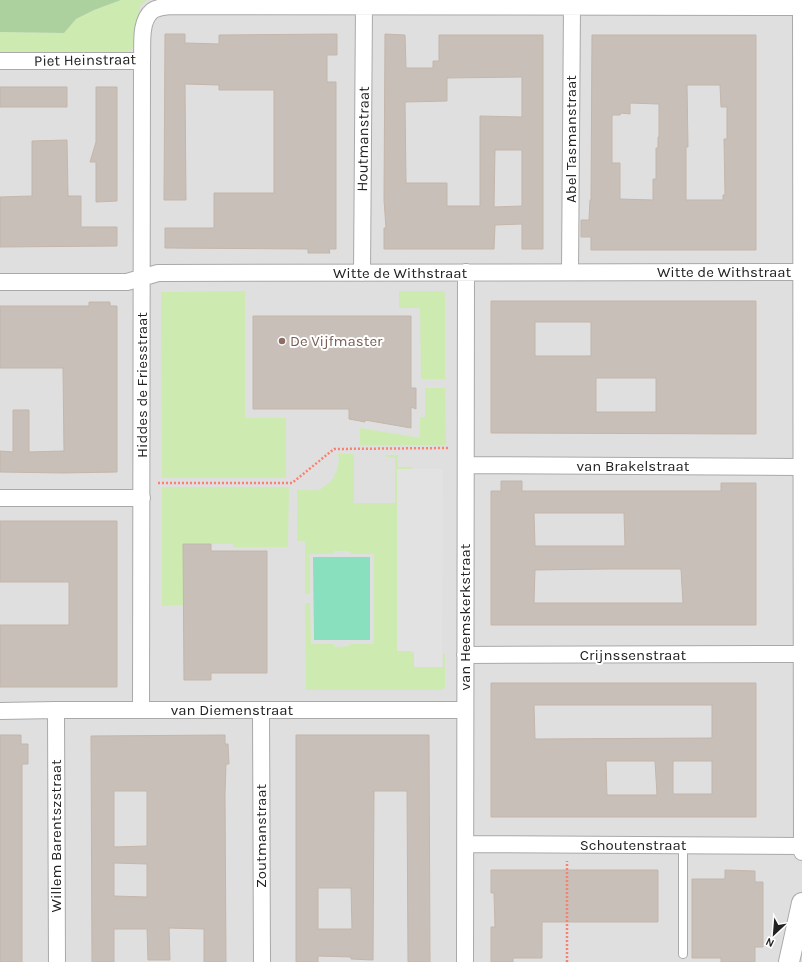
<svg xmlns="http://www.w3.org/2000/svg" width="802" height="962" font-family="Karla,sans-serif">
<rect width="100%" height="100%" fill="#f2efe9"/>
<path fill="#e0dfdf" d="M0,0H802V962H0Z"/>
<path fill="#cdebb0" d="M121,0H147L140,6L138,39L132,49L125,54H0V32L64,33L76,19L94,10Z
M245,291V418H286V478H162L161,292Z
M399,291H443L445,294V379H421L420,308H399Z
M425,388H445L446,445H360V428L420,438V417H425Z
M338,454H354V503H395V458L386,457V455H398V467H412V470H397V651H411V653H414V667H443V654L445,653V687L442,690H306L305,603H310L311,644H334L335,647L350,646V644H374V554H350V551H334V554H310V594H305V541H297V490H309V491L317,489L318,491L329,483L335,476L334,475L338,469L337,468L339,460Z
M162,487H289L288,547H233V544H183V605L162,606Z"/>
<path fill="#add19e" d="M0,0H121L94,10L76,19L64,33L0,32Z"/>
<path fill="#88e0be" d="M313,557H370V640H314Z"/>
<path fill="#e2e2e2" d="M397,469H443L442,667H414V651H397Z"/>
<path fill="#c7bfb8" stroke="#c4b6ab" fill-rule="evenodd" d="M165,34H185V43L219,44V35L337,34V55H327V82H336V249H329L330,253H308V249L165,248V228H214V193H274V90H219V85L185,84L186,200H164Z
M385,34L405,35L406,68H433V61H439V35H543V249H522V224L495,225L494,249H384V228H386L384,200ZM522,77V117L480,116V206H447V183H406L405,102L447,101V78ZM495,150H522V206L494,207Z
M592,35H756V250H591V237H581V220H589L590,200H591ZM687,85H720L721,107H727V139H724L725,195H723V200H686V147H688ZM630,103L659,104V137H658V148H656V179H653V200L620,199V163H612V115H620L621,113L630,114Z
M0,87H67V107H0Z
M96,87H117V201L96,202V162H90L96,142Z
M67,140L68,196H81V227H117V246L0,247V197L32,196V141Z
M491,301H756V434L491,433ZM535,322H591V356H535ZM596,378H656V412H596Z
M89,302H110V306H117V472L63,473L0,472V451L13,452V410H29V452L64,451L63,368H0V306H89Z
M253,316H411V388H416V409L411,407V428L365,420V422L349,419V409H253Z
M501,481H522V491H721V483H756V625H491V491H501ZM534,513H624L625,546H535ZM608,569H681L683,603H534L535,570Z
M0,521H117V687H0V625H69V582H0Z
M183,544H211V551H267V673H211V680H184Z
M491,683H756V817H491ZM534,705H712V738L535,739ZM606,761H655L657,795H607ZM673,761H712V794H673Z
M0,735H21V744H28V764H22V962H0Z
M225,735V744H228L229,764H226L225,794L226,962H204V929L169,928L170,960H148L147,929H114V962H92L91,736ZM114,791H147V846L114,847ZM114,863L147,864V897L114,896Z
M296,735H429L430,962H408L407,791H374L373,960L351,959V957L318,956V962H296ZM318,888H351L352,929H318Z
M491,870H658V922H542V958H513V962H491V927H495L494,893H491Z
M725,870L755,871V882H763V947H755V962H721V958H692V879H725Z"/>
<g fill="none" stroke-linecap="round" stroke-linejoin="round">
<defs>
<path id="service" d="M683,846V954"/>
<path id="minor" d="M801,0L802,852
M0,61H142C143,46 139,22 152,11C157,7 164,7 170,6L801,7
M570,272L572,7
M362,273L364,6
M0,282H127L158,273L801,272
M466,465L801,467
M0,498H142
M465,655L801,654
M56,710L57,962
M141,710L142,61
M261,710L262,962
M0,711L56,710H465
M465,844L801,846
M465,962L466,272"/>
<path id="tertiary" d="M789,962L802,903"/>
</defs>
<use href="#service" stroke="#a9a9a9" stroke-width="10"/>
<use href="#minor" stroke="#a9a9a9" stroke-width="18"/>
<use href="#tertiary" stroke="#a9a9a9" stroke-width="22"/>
<path stroke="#fa8072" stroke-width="2.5" stroke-dasharray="2 2" stroke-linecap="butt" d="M158,483H292L334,449L449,448
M567,962V861"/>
<use href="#service" stroke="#fff" stroke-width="8"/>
<use href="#minor" stroke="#fff" stroke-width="16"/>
<use href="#tertiary" stroke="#fff" stroke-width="20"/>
</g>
<circle fill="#8d6e63" stroke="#fff" stroke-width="1.5" cx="282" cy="341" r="4"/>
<g text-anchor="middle" stroke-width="4" stroke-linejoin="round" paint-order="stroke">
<g font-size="15" fill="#222" stroke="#fff">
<text transform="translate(85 60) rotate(-1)" y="5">Piet Heinstraat</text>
<text transform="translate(363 139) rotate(-89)" y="5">Houtmanstraat</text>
<text transform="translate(571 139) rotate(-90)" y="5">Abel Tasmanstraat</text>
<text x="724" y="277">Witte de Withstraat</text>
<text x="400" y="278">Witte de Withstraat</text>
<text transform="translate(142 385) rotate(-90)" y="5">Hiddes de Friesstraat</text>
<text x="633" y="471">van Brakelstraat</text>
<text transform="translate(465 617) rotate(-90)" y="5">van Heemskerkstraat</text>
<text x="633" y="660">Crijnssenstraat</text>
<text x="232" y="715">van Diemenstraat</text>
<text transform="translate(56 836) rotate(-90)" y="5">Willem Barentszstraat</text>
<text transform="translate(261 836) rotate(-90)" y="5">Zoutmanstraat</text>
<text x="633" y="850">Schoutenstraat</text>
</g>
<g font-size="15" fill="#785e54" stroke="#fff" text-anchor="start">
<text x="290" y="346">De Vijfmaster</text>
</g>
</g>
<g transform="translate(774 934) rotate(206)" stroke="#ffffff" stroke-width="3" paint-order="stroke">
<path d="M0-3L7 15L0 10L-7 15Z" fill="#222222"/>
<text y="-6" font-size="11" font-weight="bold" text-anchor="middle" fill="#222222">N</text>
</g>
</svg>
